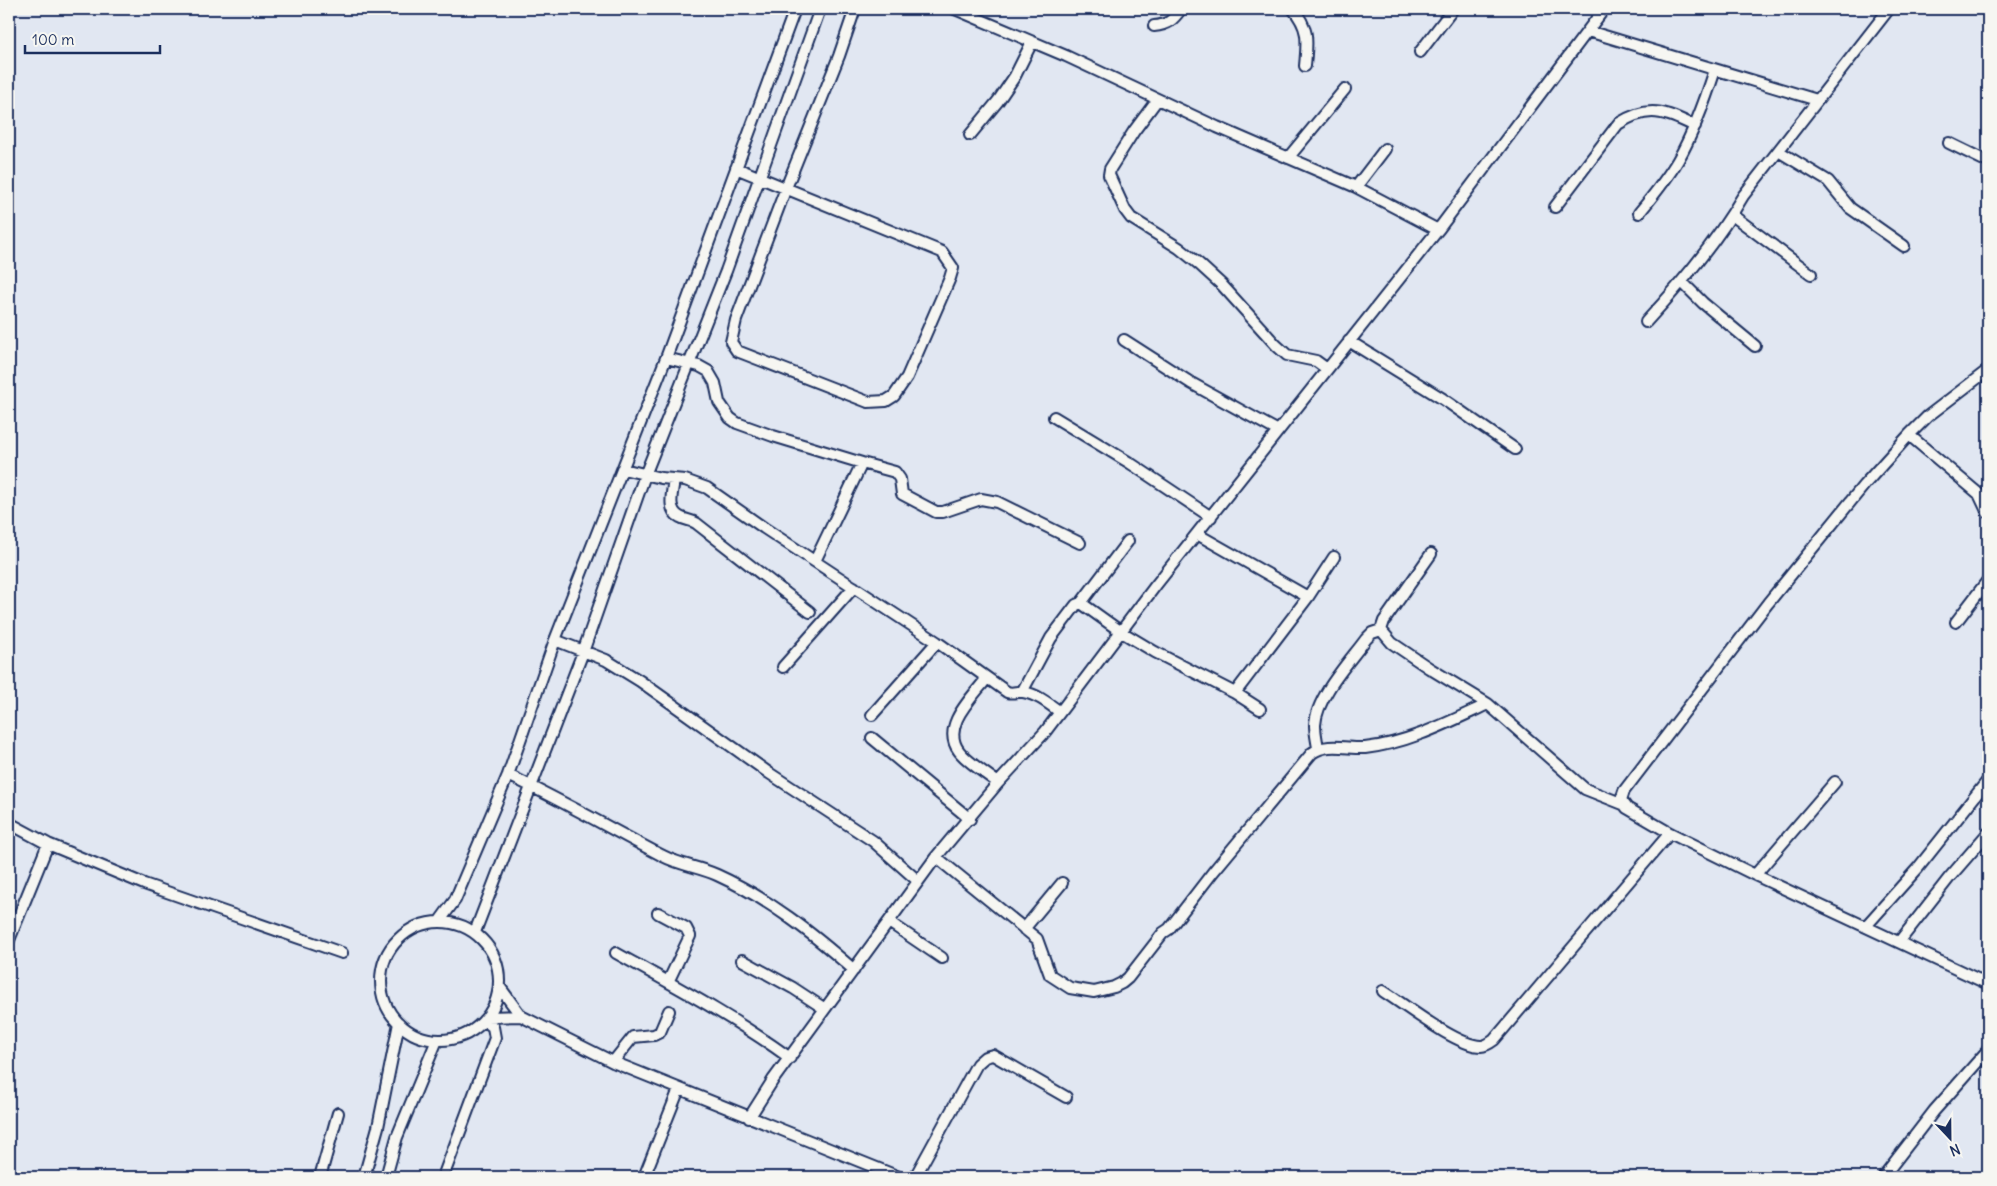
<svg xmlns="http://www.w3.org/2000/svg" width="1997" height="1186" font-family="Delius,sans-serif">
<rect width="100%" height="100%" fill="#e1e7f2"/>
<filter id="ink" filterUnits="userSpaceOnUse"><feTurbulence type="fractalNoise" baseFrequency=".02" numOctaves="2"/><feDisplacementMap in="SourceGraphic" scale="10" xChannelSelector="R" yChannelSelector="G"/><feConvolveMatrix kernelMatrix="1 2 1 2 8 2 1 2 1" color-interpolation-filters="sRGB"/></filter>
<g filter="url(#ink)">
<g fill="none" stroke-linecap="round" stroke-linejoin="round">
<defs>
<path id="minor" d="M955,9L1066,56L1217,127L1356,187L1438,230
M1293,9C1310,29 1307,42 1305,66
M1154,26C1168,25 1173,20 1181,9
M1588,31L1817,100
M1420,52L1453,9
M1157,100L1134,131L1110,169L1109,175L1125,210L1131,218L1179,248L1199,264L1222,285L1276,345L1287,355L1316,361L1327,369
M970,135L998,101L1015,76L1032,42
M1949,143L1988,162
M1780,152L1828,181L1850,208L1904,246
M1288,158L1345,89
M736,168L942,252L953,268L950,278L907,377L894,396L886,401L868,402L737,351L731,342L736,320L786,188L839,56L855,9
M1356,187L1385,149
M1555,207L1618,124C1649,104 1665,112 1695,126
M1639,213C1653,196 1667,179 1678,160C1694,132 1705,101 1715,70
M1732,215L1811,274
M1682,282L1703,303L1755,346
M1646,322C1681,284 1717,241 1743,196L1889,9
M1124,340L1191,383L1278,431
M1349,341L1443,399L1515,449
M666,358L699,366L708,371L715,383L719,402L730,418L737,423L773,436L862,463L815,561
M1988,370L1928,416L1909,435L1864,485L1768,603L1624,791L1621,800L1627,808L1670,833L1755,875L1988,984
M1054,417L1130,463L1211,517
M1909,435L1979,494L1988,513
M862,463L895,472L900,479L902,494L936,512H943L981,499L997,502L1080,543
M623,469L661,478L685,480L707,488L764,528L937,642L1007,692C1013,694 1017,691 1023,692C1037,694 1049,704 1060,712
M674,479C673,491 666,510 680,517C685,520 691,520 696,523L810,612
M1197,534L1308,597
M1431,554L1384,621L1381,630L1392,643L1429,668L1488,704
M1081,603L1128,541
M1956,622L1988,580
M555,640L606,660L640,681L769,773L873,841L918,881
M783,667L854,587
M987,678C973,697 940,726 959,751C967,762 987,774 998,783
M1022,692L1051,638L1076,605L1081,603L1120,631L1155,652L1235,693L1260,709
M1235,693L1308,597L1334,557
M872,715L937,642
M872,738L970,819
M1318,748C1317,741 1315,733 1315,725C1316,697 1350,661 1366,639L1372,633L1381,630
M508,775C561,800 611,829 663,856C680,865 699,867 717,875C768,898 812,933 854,970
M9,823L48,844L144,884L342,953
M936,857L1037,939L1050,975L1070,988L1094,992L1114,987L1122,983L1128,978L1163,933L1169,929L1213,872L1312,753C1327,742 1347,749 1365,748C1409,743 1449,722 1488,704L1585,789L1623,804
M1755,875L1835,782
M658,913L686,928L690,936L668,982
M439,922L455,900L508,775L555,640L666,358L795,9
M889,922L942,958
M381 981a59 59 0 1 1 118 0a59 59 0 1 1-118 0Z
M1866,926L1918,868L1988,780
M1024,929L1062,883
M475,932L583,652L645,475L726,271L820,9
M9,940L48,844
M1899,942L1949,878L1988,833
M616,953C675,986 735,1018 790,1058
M742,960L793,988L825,1009
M499,986L521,1016L613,1062L899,1177
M1383,991C1405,1005 1457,1046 1481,1046C1486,1046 1490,1043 1494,1040L1670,833
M487,1017L521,1016
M613,1062L633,1037L654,1035L660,1032L669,1011
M749,1118L773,1080L936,857L998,783L1045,732L1156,585L1438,230L1604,9
M320,1177L338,1113
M364,1177L378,1127L399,1023
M386,1177L397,1137L437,1040
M443,1177L495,1038L493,1027L484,1020
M644,1177L679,1089
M915,1177L977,1064L985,1057L993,1055L1066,1097
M1883,1177L1934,1111L1988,1050"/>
</defs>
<use href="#minor" stroke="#1b2f5e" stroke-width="14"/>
<use href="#minor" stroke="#f6f6f2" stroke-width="10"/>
</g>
</g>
<rect width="1997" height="1186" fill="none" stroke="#f6f6f2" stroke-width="30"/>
<rect x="15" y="15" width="1967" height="1156" fill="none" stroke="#1b2f5e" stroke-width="2" filter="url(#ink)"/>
<g transform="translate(1950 1138) rotate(158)" stroke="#f6f6f2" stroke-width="4" paint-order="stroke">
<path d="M0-4L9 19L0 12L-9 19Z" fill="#1b2f5e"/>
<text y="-8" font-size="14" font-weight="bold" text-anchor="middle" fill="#1b2f5e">N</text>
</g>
<path d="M25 45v8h135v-8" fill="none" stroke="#1b2f5e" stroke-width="2.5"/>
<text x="32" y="45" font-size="15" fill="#1b2f5e" stroke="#f6f6f2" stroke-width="4" paint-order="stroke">100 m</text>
</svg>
